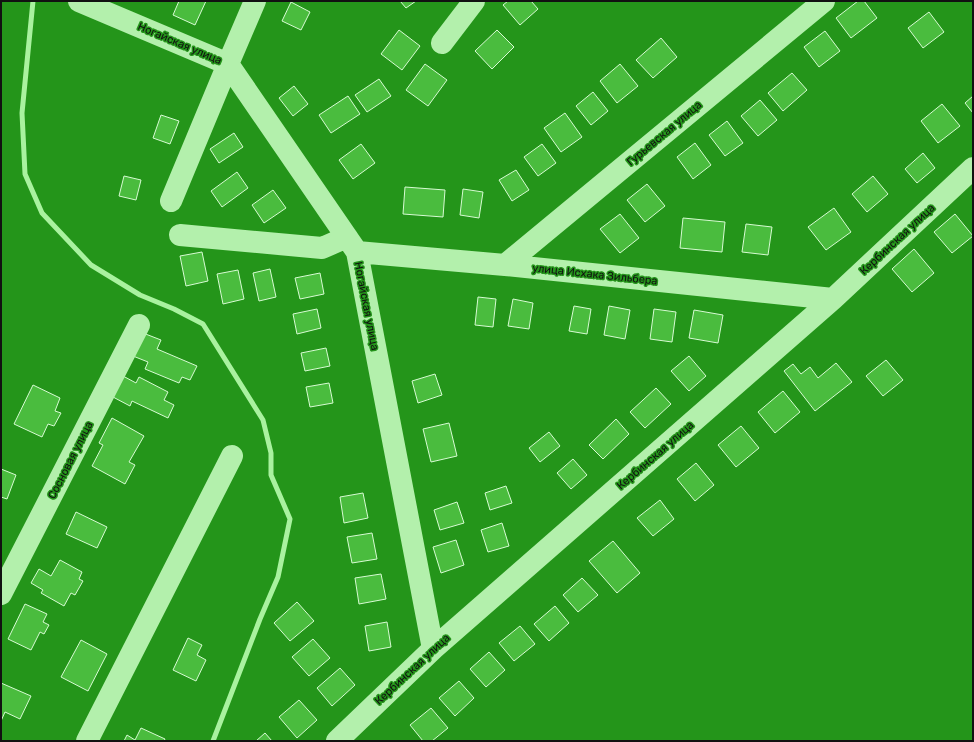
<svg xmlns="http://www.w3.org/2000/svg" width="974" height="742" font-family="Rubik,sans-serif">
<rect width="100%" height="100%" fill="#24951a"/>
<g fill="none" stroke-linecap="round" stroke-linejoin="round">
<path stroke="#a9f29f" stroke-width="5" d="M33,1L22,113L25,174L42,213L91,265L140,295L174,309L203,324L263,420L271,453V475L290,519L278,577L260,619L213,741"/>
</g>
<path fill="#4abc3e" stroke="#d7fbd3" d="M179,1H206L195,25L173,15Z
M400,1H416L406,8Z
M508,1H531L538,9L520,25L503,5Z
M858,1H864L877,18L851,38L836,18Z
M291,2L310,12L301,30L282,21Z
M929,12L944,32L923,48L908,28Z
M399,30L420,46L402,70L381,54Z
M497,30L514,47L492,69L475,51Z
M825,31L840,51L819,67L804,47Z
M661,38L677,57L653,78L636,60Z
M425,64L447,80L428,106L406,90Z
M620,64L638,86L617,103L600,81Z
M792,73L807,90L783,111L768,93Z
M379,79L391,96L367,112L355,95Z
M294,86L308,104L293,116L279,98Z
M593,92L608,111L591,125L576,106Z
M348,96L360,114L331,133L319,115Z
M973,96V113L965,103Z
M760,100L777,120L758,136L741,116Z
M942,104L960,126L938,143L921,121Z
M565,113L582,137L561,152L544,128Z
M161,115L179,121L170,144L153,138Z
M727,121L743,143L725,156L709,135Z
M234,133L243,147L219,163L210,149Z
M695,143L711,165L693,179L677,157Z
M361,144L375,163L353,179L339,160Z
M542,144L556,163L538,176L524,157Z
M923,153L935,168L917,183L905,169Z
M516,170L529,190L512,201L499,180Z
M237,172L248,188L222,207L211,191Z
M124,176L141,180L136,200L119,196Z
M873,176L888,194L867,212L852,194Z
M647,184L665,206L645,222L627,200Z
M405,187L445,190L443,217L403,214Z
M463,189L483,192L479,218L460,215Z
M273,190L286,208L264,223L252,205Z
M834,208L851,232L826,250L808,227Z
M620,214L639,238L620,253L600,229Z
M955,214L973,236L952,253L934,232Z
M683,218L725,222L722,252L680,248Z
M746,224L772,227L768,255L742,252Z
M914,249L934,273L912,292L892,269Z
M202,252L208,281L186,286L180,256Z
M270,269L276,297L259,301L253,273Z
M238,270L244,299L223,304L217,274Z
M320,273L324,294L300,299L295,278Z
M478,297L496,299L493,327L475,325Z
M513,299L533,303L529,329L508,326Z
M574,306L591,309L587,334L569,331Z
M609,306L630,310L625,339L604,335Z
M317,309L321,328L297,334L293,314Z
M654,309L676,312L672,342L650,339Z
M694,310L723,315L718,343L689,338Z
M143,333L161,340L157,349L197,366L190,380L182,377L179,383L145,369L148,362L133,356Z
M326,348L330,366L305,371L301,353Z
M689,356L706,376L689,391L671,371Z
M886,360L903,380L883,396L866,376Z
M836,363L852,382L815,411L784,371L793,364L801,374L810,367L818,378Z
M435,374L442,395L418,403L412,381Z
M123,376L136,383L139,377L168,392L164,400L174,405L168,418L132,401L130,406L113,397Z
M329,383L333,403L310,407L306,387Z
M33,385L60,398L55,411L61,413L54,426L48,424L42,437L14,424Z
M656,388L671,404L645,428L630,412Z
M783,391L800,412L775,433L758,412Z
M112,418L144,436L129,462L135,465L125,484L92,466L103,445L99,443Z
M616,419L629,434L603,459L589,445Z
M449,423L457,456L431,462L423,429Z
M741,426L759,448L736,467L718,445Z
M549,432L560,446L540,462L529,448Z
M573,459L587,475L571,489L557,473Z
M696,463L714,485L695,501L677,479Z
M1,469L16,475L7,499L1,497Z
M506,486L512,503L490,510L485,493Z
M363,493L368,518L344,523L340,497Z
M660,500L674,519L653,536L637,518Z
M457,502L464,523L440,530L434,510Z
M76,512L107,527L97,548L66,534Z
M502,523L509,546L488,552L481,530Z
M372,533L377,559L352,563L347,537Z
M456,540L464,565L441,573L433,547Z
M613,541L640,573L617,593L589,561Z
M60,560L82,572L79,579L83,581L75,595L71,593L64,606L41,593L43,590L31,583L39,569L51,576Z
M381,574L386,599L359,604L355,578Z
M582,578L598,595L578,612L563,595Z
M297,602L314,621L290,641L274,623Z
M25,604L47,614L43,622L49,625L44,634L40,632L31,650L8,639Z
M555,606L569,623L549,641L534,624Z
M387,622L391,647L369,651L365,626Z
M520,626L535,644L514,661L499,643Z
M188,638L202,645L197,655L206,660L196,681L173,670Z
M313,639L330,658L309,676L292,657Z
M81,640L107,654L88,691L61,677Z
M489,652L505,670L486,687L470,669Z
M340,668L355,685L332,706L317,688Z
M459,681L474,698L455,716L439,698Z
M1,683L31,696L20,719L5,712L1,721Z
M299,700L317,720L297,738L279,717Z
M431,708L448,728L432,741H423L410,725Z
M141,728L165,739L164,741H124L127,735L135,740Z
M265,733L272,741H256Z"/>
<g fill="none" stroke-linecap="round" stroke-linejoin="round">
<path stroke="#b3f0ac" stroke-width="22" d="M79,1L228,64L357,252L433,649
M442,43L474,1
M171,201L228,64L255,1
M180,235L322,248L347,237
M357,252L505,265L833,299
M505,265L824,1
M1,594L139,325
M87,741L232,456
M337,741L433,649L833,299L973,168"/>
</g>
<g text-anchor="middle" stroke-width="3" stroke-linejoin="round" paint-order="stroke">
<g font-size="11" fill="#111" stroke="#24951a">
<text transform="translate(180 43) rotate(23)" y="4">Ногайская улица</text>
<text transform="translate(664 133) rotate(-40)" y="4">Гурьевская улица</text>
<text transform="translate(897 239) rotate(-43)" y="4">Кербинская улица</text>
<text transform="translate(595 274) rotate(6)" y="4">улица Исхака Зильбера</text>
<text transform="translate(367 306) rotate(79)" y="4">Ногайская улица</text>
<text transform="translate(655 455) rotate(-41)" y="4">Кербинская улица</text>
<text transform="translate(70 460) rotate(-63)" y="4">Сосновая улица</text>
<text transform="translate(412 669) rotate(-43)" y="4">Кербинская улица</text>
</g>
</g>
<rect width="974" height="742" fill="none" stroke="#111111" stroke-width="4"/>
</svg>
